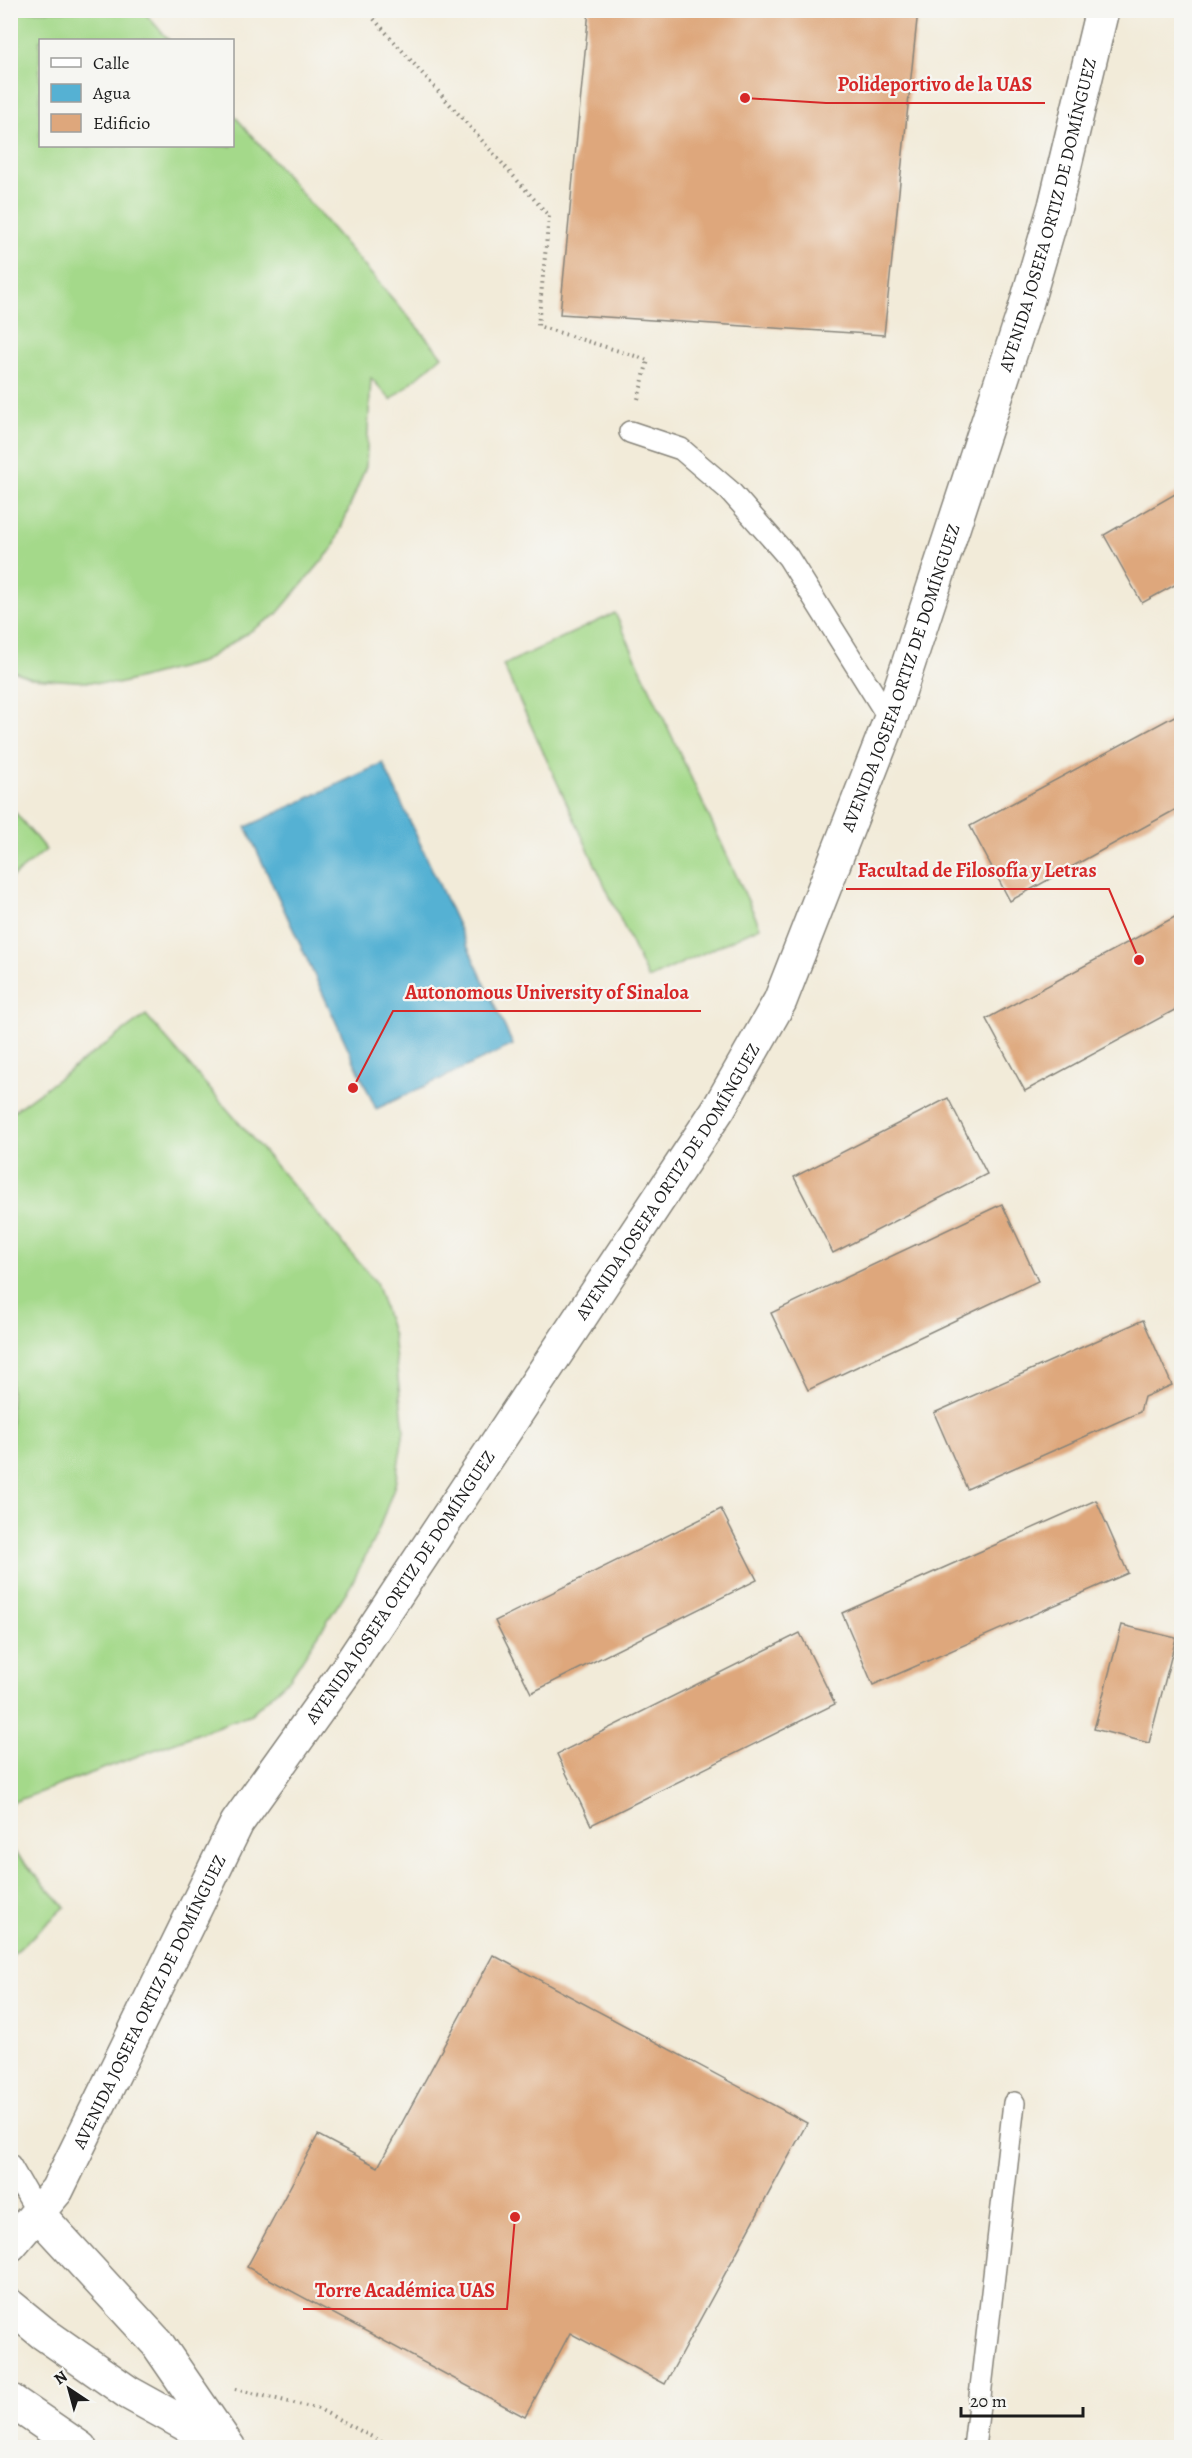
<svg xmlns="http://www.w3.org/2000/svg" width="1192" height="2458" font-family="Alegreya,serif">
<rect width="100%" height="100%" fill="#f6f6f2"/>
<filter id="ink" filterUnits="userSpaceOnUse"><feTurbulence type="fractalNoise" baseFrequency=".0167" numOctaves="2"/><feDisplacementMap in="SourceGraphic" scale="12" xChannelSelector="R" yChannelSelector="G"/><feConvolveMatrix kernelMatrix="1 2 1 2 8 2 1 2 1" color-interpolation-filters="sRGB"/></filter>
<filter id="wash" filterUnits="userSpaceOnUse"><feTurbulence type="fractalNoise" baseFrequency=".008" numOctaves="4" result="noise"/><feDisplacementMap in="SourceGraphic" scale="24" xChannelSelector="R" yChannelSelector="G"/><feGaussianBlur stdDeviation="1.35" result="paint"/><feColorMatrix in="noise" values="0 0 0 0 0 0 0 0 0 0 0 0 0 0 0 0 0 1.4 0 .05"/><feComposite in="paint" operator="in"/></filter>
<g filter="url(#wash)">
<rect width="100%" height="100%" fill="#f2ebd9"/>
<path fill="#a4d98a" stroke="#607a53" stroke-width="1.5" d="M10,11H143L169,40H40V146H232L233,114L442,356L391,400L371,378L366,466L333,548L276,615L202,662L118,684L31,678L11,670Z
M615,613L760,927L648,979L503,665Z
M10,806L46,850L11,878H10Z
M146,1015L376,1282L393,1336L404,1430L395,1485L378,1531L351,1585L290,1678L251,1714L11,1803V1113Z
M11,1848L65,1907L11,1956Z"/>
<path fill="#55b1d3" stroke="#386678" stroke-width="1.5" d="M383,763L513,1045L376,1109L246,827Z"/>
<g id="blocks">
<path fill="#dea77c" d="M589,10H918L884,335L560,314Z
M1182,490V581L1142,603L1104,535Z
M1182,712V806L1010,901L970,826Z
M1182,913V1006L1025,1091L986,1019Z
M948,1098L987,1174L833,1253L794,1177Z
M1002,1204L1038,1281L808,1390L771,1313Z
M1143,1320L1172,1385L1144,1397L1140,1412L967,1489L934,1413Z
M1096,1500L1128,1573L873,1685L842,1613Z
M721,1509L757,1580L531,1693L495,1621Z
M1122,1625L1176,1638L1149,1743L1094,1729Z
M800,1633L835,1704L591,1825L557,1754Z
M493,1955L807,2123L665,2384L570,2333L525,2417L247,2267L318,2135L378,2167Z"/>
</g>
</g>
<g filter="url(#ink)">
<use href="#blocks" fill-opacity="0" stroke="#87847a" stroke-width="1.5"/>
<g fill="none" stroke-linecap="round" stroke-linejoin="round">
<defs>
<path id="lane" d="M630,432L681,449L730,491L788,557L890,720
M10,2165L39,2215
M974,2448L1014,2103"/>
<g id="secondary">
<path id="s1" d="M10,2245L57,2190L237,1823L345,1672L719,1108L780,1001L890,720L1024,312L1055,206L1102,10"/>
</g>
<path id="primary" d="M39,2215L157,2343L229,2448
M10,2306L43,2333L129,2393L223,2445
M10,2400L80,2448"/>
</defs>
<use href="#lane" stroke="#87847a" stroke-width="24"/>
<use href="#secondary" stroke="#87847a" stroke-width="36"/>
<use href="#primary" stroke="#87847a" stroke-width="36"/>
<path stroke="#87847a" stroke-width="4" stroke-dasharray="1.5 4.5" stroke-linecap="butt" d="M366,10L549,216L538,326L648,360L637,403
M235,2389L319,2409L393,2448"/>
<use href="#lane" stroke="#fff" stroke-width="21"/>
<use href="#secondary" stroke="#fff" stroke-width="33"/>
<use href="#primary" stroke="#fff" stroke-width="33"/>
</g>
</g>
<g text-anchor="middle" stroke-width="4.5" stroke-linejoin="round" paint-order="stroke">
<g font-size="18" fill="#1c1c1c" stroke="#f6f6f2">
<text dy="6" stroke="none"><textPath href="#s1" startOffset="2298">AVENIDA JOSEFA ORTIZ DE DOMÍNGUEZ</textPath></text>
<text dy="6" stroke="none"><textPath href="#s1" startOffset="1812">AVENIDA JOSEFA ORTIZ DE DOMÍNGUEZ</textPath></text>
<text dy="6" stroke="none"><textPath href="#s1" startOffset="1254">AVENIDA JOSEFA ORTIZ DE DOMÍNGUEZ</textPath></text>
<text dy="6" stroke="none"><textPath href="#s1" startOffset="768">AVENIDA JOSEFA ORTIZ DE DOMÍNGUEZ</textPath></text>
<text dy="6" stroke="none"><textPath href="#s1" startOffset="282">AVENIDA JOSEFA ORTIZ DE DOMÍNGUEZ</textPath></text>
</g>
</g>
<path fill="none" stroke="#d62828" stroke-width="2" d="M745 98L826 103H1045M1139 960L1109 889H846M353 1088L393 1011H701M515 2217L507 2309H303"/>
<g fill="#d62828" stroke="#f6f6f2" stroke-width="2">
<circle cx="745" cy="98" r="6"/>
<circle cx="1139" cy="960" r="6"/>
<circle cx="353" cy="1088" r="6"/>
<circle cx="515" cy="2217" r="6"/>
</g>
<g font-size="20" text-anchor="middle" font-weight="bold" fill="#d62828" stroke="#f6f6f2" stroke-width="4.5" stroke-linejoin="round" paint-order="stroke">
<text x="935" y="91">Polideportivo de la UAS</text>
<text x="977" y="877">Facultad de Filosofía y Letras</text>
<text x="547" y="999">Autonomous University of Sinaloa</text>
<text x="405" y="2297">Torre Académica UAS</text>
</g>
<rect width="1192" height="2458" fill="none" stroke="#f6f6f2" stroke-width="36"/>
<rect x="39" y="39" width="195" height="108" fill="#f6f6f2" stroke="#9f9f9c" stroke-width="1.5"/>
<rect x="51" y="58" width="30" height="9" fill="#ffffff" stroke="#9f9f9c" stroke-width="1.5"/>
<text x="93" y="69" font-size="18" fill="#1c1c1c">Calle</text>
<rect x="51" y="84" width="30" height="18" fill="#55b1d3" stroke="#9f9f9c" stroke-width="1.5"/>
<text x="93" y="99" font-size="18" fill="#1c1c1c">Agua</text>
<rect x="51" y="114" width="30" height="18" fill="#dea77c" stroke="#9f9f9c" stroke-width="1.5"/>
<text x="93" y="129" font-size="18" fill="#1c1c1c">Edificio</text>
<g transform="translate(69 2389) rotate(324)" stroke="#f6f6f2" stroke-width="4.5" paint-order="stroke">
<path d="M0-4.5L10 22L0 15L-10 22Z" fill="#1c1c1c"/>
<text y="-9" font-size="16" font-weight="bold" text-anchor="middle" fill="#1c1c1c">N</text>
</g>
<path d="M961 2407v9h122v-9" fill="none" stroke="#1c1c1c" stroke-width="3"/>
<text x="970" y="2407" font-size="18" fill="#1c1c1c" stroke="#f6f6f2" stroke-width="4.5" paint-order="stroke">20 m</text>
</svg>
